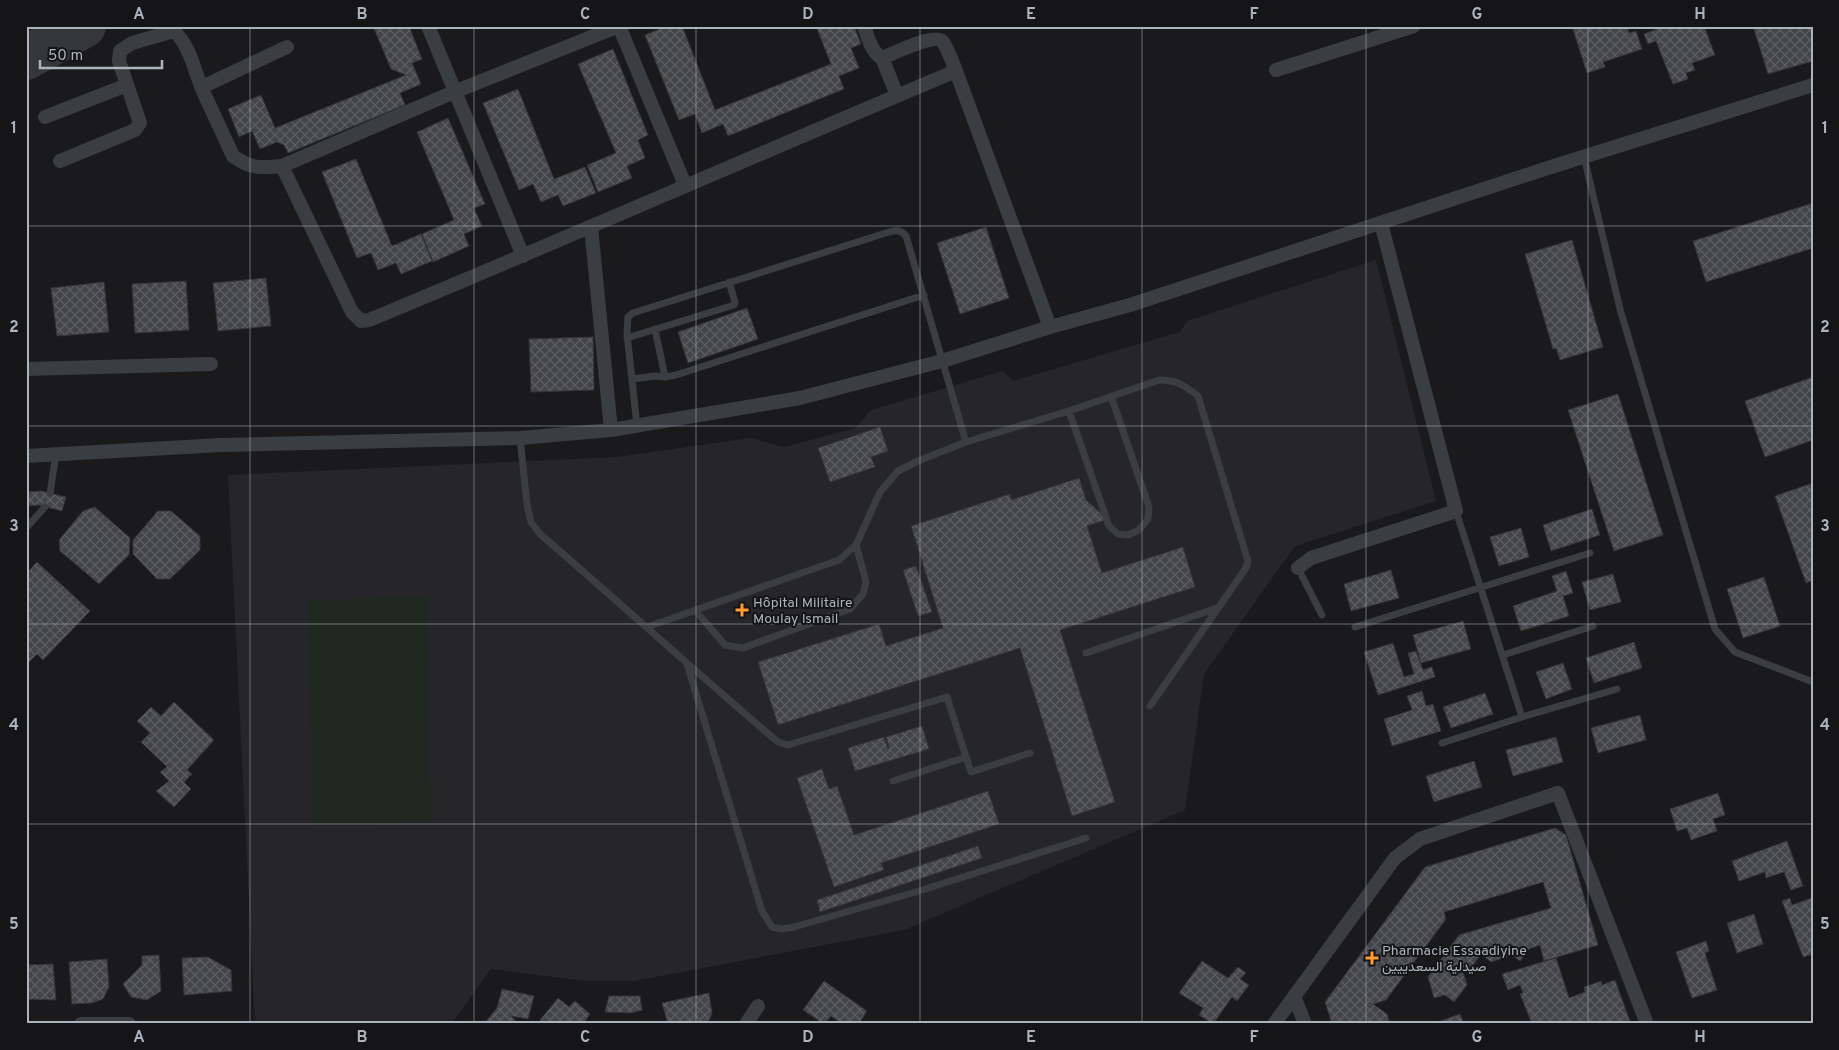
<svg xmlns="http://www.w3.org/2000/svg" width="1839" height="1050" font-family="Overpass,Vazirmatn,sans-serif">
<defs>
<pattern id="building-cross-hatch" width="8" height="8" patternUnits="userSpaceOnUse" patternTransform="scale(1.25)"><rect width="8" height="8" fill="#44454a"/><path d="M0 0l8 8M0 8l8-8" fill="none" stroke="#5c5d62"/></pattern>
</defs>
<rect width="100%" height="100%" fill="#1a1a1d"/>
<path fill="#26262a" d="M1376,260L1436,501L1295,546L1204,674L1185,810L904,930L634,981H585L491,969L451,1024H255L228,475L617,457L751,438L784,447L856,428L871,410L1003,371L1013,381L1180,332L1187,321Z"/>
<path fill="#1f281f" d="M427,597L431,823L313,825L308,600Z"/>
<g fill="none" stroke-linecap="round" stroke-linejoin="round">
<path stroke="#34363a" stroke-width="44" d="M26,58L84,26"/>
</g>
<path fill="url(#building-cross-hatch)" stroke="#343439" d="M373,26H409L422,59L412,63L421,84L400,93L405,105L288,153L284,145L277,142L260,149L252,131L239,137L228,109L261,95L275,128L406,75L391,69Z
M667,26H682L715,110L831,64L816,26H854L861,44L851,48L859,68L839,76L844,89L728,136L723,124L702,133L695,114L679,120L645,35Z
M1572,26H1627L1629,33L1636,31L1642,49L1603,62L1605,67L1587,73Z
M1665,26H1704L1715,55L1692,63L1695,70L1686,73L1688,79L1673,84L1656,41L1648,44L1644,34Z
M1753,26H1813V61L1768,74Z
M613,49L648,135L638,140L645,158L627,166L632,178L598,192L587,165L616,153L578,64Z
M518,89L554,179L585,167L596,193L563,206L558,195L541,202L533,184L519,190L483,103Z
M448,118L485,204L474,208L482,226L464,234L469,246L433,262L422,234L454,220L417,132Z
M356,159L392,246L421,234L432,261L401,274L396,263L378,270L371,253L357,258L322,172Z
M1813,203V248L1706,282L1693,241Z
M986,227L1009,298L960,314L937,243Z
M1572,240L1603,347L1560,360L1556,348L1553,349L1525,254Z
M266,278L271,326L218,331L213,283Z
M186,281L189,330L135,333L132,284Z
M104,282L109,332L57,336L51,288Z
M747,308L758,339L688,363L678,332Z
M593,337L594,390L531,392L529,339Z
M1813,377V440L1765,457L1745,401Z
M1618,394L1663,535L1614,551L1568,410Z
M880,427L888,451L871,457L875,467L830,482L818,448Z
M1079,478L1086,500L1103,515L1105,520L1087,526L1102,573L1183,547L1195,587L1060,630L1115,802L1072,816L1020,648L778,725L758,662L879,624L886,646L943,628L911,526L1010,494L1011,500Z
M1813,483V580L1806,583L1775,496Z
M41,491L66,497L62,511L39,505L26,506V492Z
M95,507L130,538L129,555L99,584L60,551L59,540L83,511Z
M1592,509L1600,535L1551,551L1543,525Z
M158,511H171L200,536V550L170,579H157L133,554V540Z
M1521,528L1529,557L1499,566L1490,537Z
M37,562L90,611L43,660L37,654L29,662L26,659V574Z
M916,566L932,612L918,616L903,570Z
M1391,570L1399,598L1351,611L1344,584Z
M1566,571L1573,593L1563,596L1569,616L1521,631L1513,606L1557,591L1552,576Z
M1613,574L1621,602L1590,610L1582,582Z
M1764,577L1780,626L1743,638L1727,589Z
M1463,621L1471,649L1421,663L1413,635Z
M1634,642L1642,668L1594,683L1586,658Z
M1393,643L1404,677L1414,674L1408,653L1416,651L1423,670L1432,667L1435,677L1378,695L1364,652Z
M1563,663L1572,689L1546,699L1536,672Z
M1422,691L1426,706L1433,704L1441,731L1392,746L1384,719L1412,710L1407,696Z
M1485,693L1493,714L1451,728L1443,707Z
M174,702L214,740L187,770L192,774L184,782L191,789L174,807L156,791L169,781L160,772L167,767L141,742L150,733L137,721L151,707L161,716Z
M1640,715L1646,740L1598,753L1591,728Z
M922,726L929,749L855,771L848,748L884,737L888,749L889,748L886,737Z
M1556,737L1563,762L1513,776L1506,750Z
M1474,761L1482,787L1434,802L1426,776Z
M822,769L829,789L837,786L854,835L988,791L999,824L881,863L884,870L834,887L797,778Z
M1718,793L1725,815L1713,819L1717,831L1691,840L1687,828L1677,831L1670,809Z
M1555,828L1566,835L1598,945L1544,961L1540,945L1529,949L1520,961L1512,955L1491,962L1481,954L1469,971L1463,972L1467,985L1454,1002L1445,995L1434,998L1428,977L1459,935L1551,908L1543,882L1444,912L1446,919L1386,1000L1373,1004L1387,1014L1390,1024H1332L1325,1002L1425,867Z
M1787,841L1803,886L1791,890L1784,872L1766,878L1765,872L1739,881L1732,861Z
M978,846L982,858L820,912L817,900Z
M1790,898L1792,905L1812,898L1813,901V954L1803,957L1782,901Z
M1754,914L1763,944L1737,953L1727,923Z
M1706,941L1709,951L1705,953L1717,990L1692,998L1676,952Z
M159,955L161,991L147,1000L131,997L123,984L142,965V956Z
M208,957L231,970L232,991L184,995L182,958Z
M1556,958L1569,998L1585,992L1584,987L1601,981L1602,985L1615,980L1631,1024H1532L1520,994L1523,993L1520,985L1508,990L1502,974Z
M107,959L109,987L103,999L92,1003L72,1004L69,962Z
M1202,961L1228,978L1238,967L1246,973L1240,979L1249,985L1237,1001L1232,997L1213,1024L1199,1015L1203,1008L1179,993Z
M53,964L56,1000L26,999V965Z
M824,981L867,1011L860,1022L842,1024L831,1016L824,1024L803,1010Z
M502,989L534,996L528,1019L511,1016L519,1024H484L497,1008Z
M709,993L712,1014L707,1024H668L662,1003Z
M609,996H640L642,1010L631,1013L605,1012Z
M558,998L569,1007L575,1001L590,1014L583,1024H542L540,1020Z
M1460,1014L1464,1024H1432Z"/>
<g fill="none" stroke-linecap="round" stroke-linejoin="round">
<path stroke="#3a3d42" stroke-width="7" d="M1584,157L1620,309L1715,629L1735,652L1813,682
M655,329L665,377
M627,338L734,305L735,302L729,282
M632,379L655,376L665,377L676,375L924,295
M1069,411L1109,526L1118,534L1128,535L1139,530L1148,519L1149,507L1111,396
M637,426L627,334L628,317L633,313L889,232C897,230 901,230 906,236L966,442L918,461L898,471L880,492L856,545L839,560L647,627
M520,438L527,504L531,522L540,534C620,603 698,674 778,742L788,745L947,697L966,757L893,781
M966,442L1069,411L1159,380C1177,380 1184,385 1198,396L1248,561L1246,568L1150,706
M50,493L56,454
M1456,511L1522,717
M26,528L45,507
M1298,568L1322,615
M695,610L725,645L743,648L850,609L863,594L866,582L856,545
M1355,627L1590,553
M1086,653L1217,608
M1503,655L1593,626
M687,664L762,911L772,927L782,929L794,927L919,891L1086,838
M1442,743L1522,717L1617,689
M966,757L971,772L1030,753"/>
<path stroke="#3a3d42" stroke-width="14" d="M428,26L523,256
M619,26L685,185
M864,26C868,37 871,52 882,58C892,54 934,33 942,41C947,47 953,63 956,71L1050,327
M882,58L897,95
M1276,70L1414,26
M202,87L287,47
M45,117L127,85
M60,161L135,130L140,123L119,61L120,51L132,43L174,31C190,46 194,69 202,89C212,111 223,134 233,156C251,169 261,168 282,166L454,92L619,26
M282,166L352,312L361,321L369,320C565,239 760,153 956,71
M591,227L611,430
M26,369L211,364
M26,456L221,445L520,438L611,430L800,398L942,361L1050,327L1130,305L1554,166L1813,85
M1298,568L1311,558L1456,511L1381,223
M1294,996L1305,1024
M81,1024H129
M746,1024L758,1006
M1274,1024L1395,858L1420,839L1558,793L1647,1024"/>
</g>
<path fill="none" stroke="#abb3bd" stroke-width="1" stroke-opacity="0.55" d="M250,26V1024M474,26V1024M696,26V1024M920,26V1024M1142,26V1024M1366,26V1024M1588,26V1024M26,226H1813M26,426H1813M26,624H1813M26,824H1813"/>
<g fill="#ff9e2f" stroke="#151518" stroke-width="2">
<path d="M739.5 602.5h5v5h5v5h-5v5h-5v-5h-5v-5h5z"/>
<path d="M1369.5 950.5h5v5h5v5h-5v5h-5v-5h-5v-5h5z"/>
</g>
<g text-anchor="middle" stroke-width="4" stroke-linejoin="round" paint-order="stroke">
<g font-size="14" fill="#abb3bd" stroke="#151518" text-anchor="start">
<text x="753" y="607">Hôpital Militaire<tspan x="753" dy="16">Moulay Ismail</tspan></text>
<text x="1382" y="955">Pharmacie Essaadiyine<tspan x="1382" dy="16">صيدلية السعدييين</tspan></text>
</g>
</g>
<rect width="1839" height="1050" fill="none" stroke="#151518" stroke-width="55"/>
<path d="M40 60v8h122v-8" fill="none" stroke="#abb3bd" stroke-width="2.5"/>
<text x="48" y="60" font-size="15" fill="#abb3bd" stroke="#151518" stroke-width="4" paint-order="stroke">50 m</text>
<rect x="28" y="28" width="1784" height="994" fill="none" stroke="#abb3bd" stroke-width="2"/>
<g font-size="16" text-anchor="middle" font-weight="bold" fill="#abb3bd">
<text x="139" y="19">A</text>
<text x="362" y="19">B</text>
<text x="585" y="19">C</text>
<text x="808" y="19">D</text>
<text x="1031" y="19">E</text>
<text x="1254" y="19">F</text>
<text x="1477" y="19">G</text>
<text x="1700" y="19">H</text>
<text x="14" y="133">1</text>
<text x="1825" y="133">1</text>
<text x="14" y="332">2</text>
<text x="1825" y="332">2</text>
<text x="14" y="531">3</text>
<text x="1825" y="531">3</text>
<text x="14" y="730">4</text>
<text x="1825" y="730">4</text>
<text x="14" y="929">5</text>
<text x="1825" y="929">5</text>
<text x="139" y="1042">A</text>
<text x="362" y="1042">B</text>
<text x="585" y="1042">C</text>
<text x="808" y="1042">D</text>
<text x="1031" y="1042">E</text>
<text x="1254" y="1042">F</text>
<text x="1477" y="1042">G</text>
<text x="1700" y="1042">H</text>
</g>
</svg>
